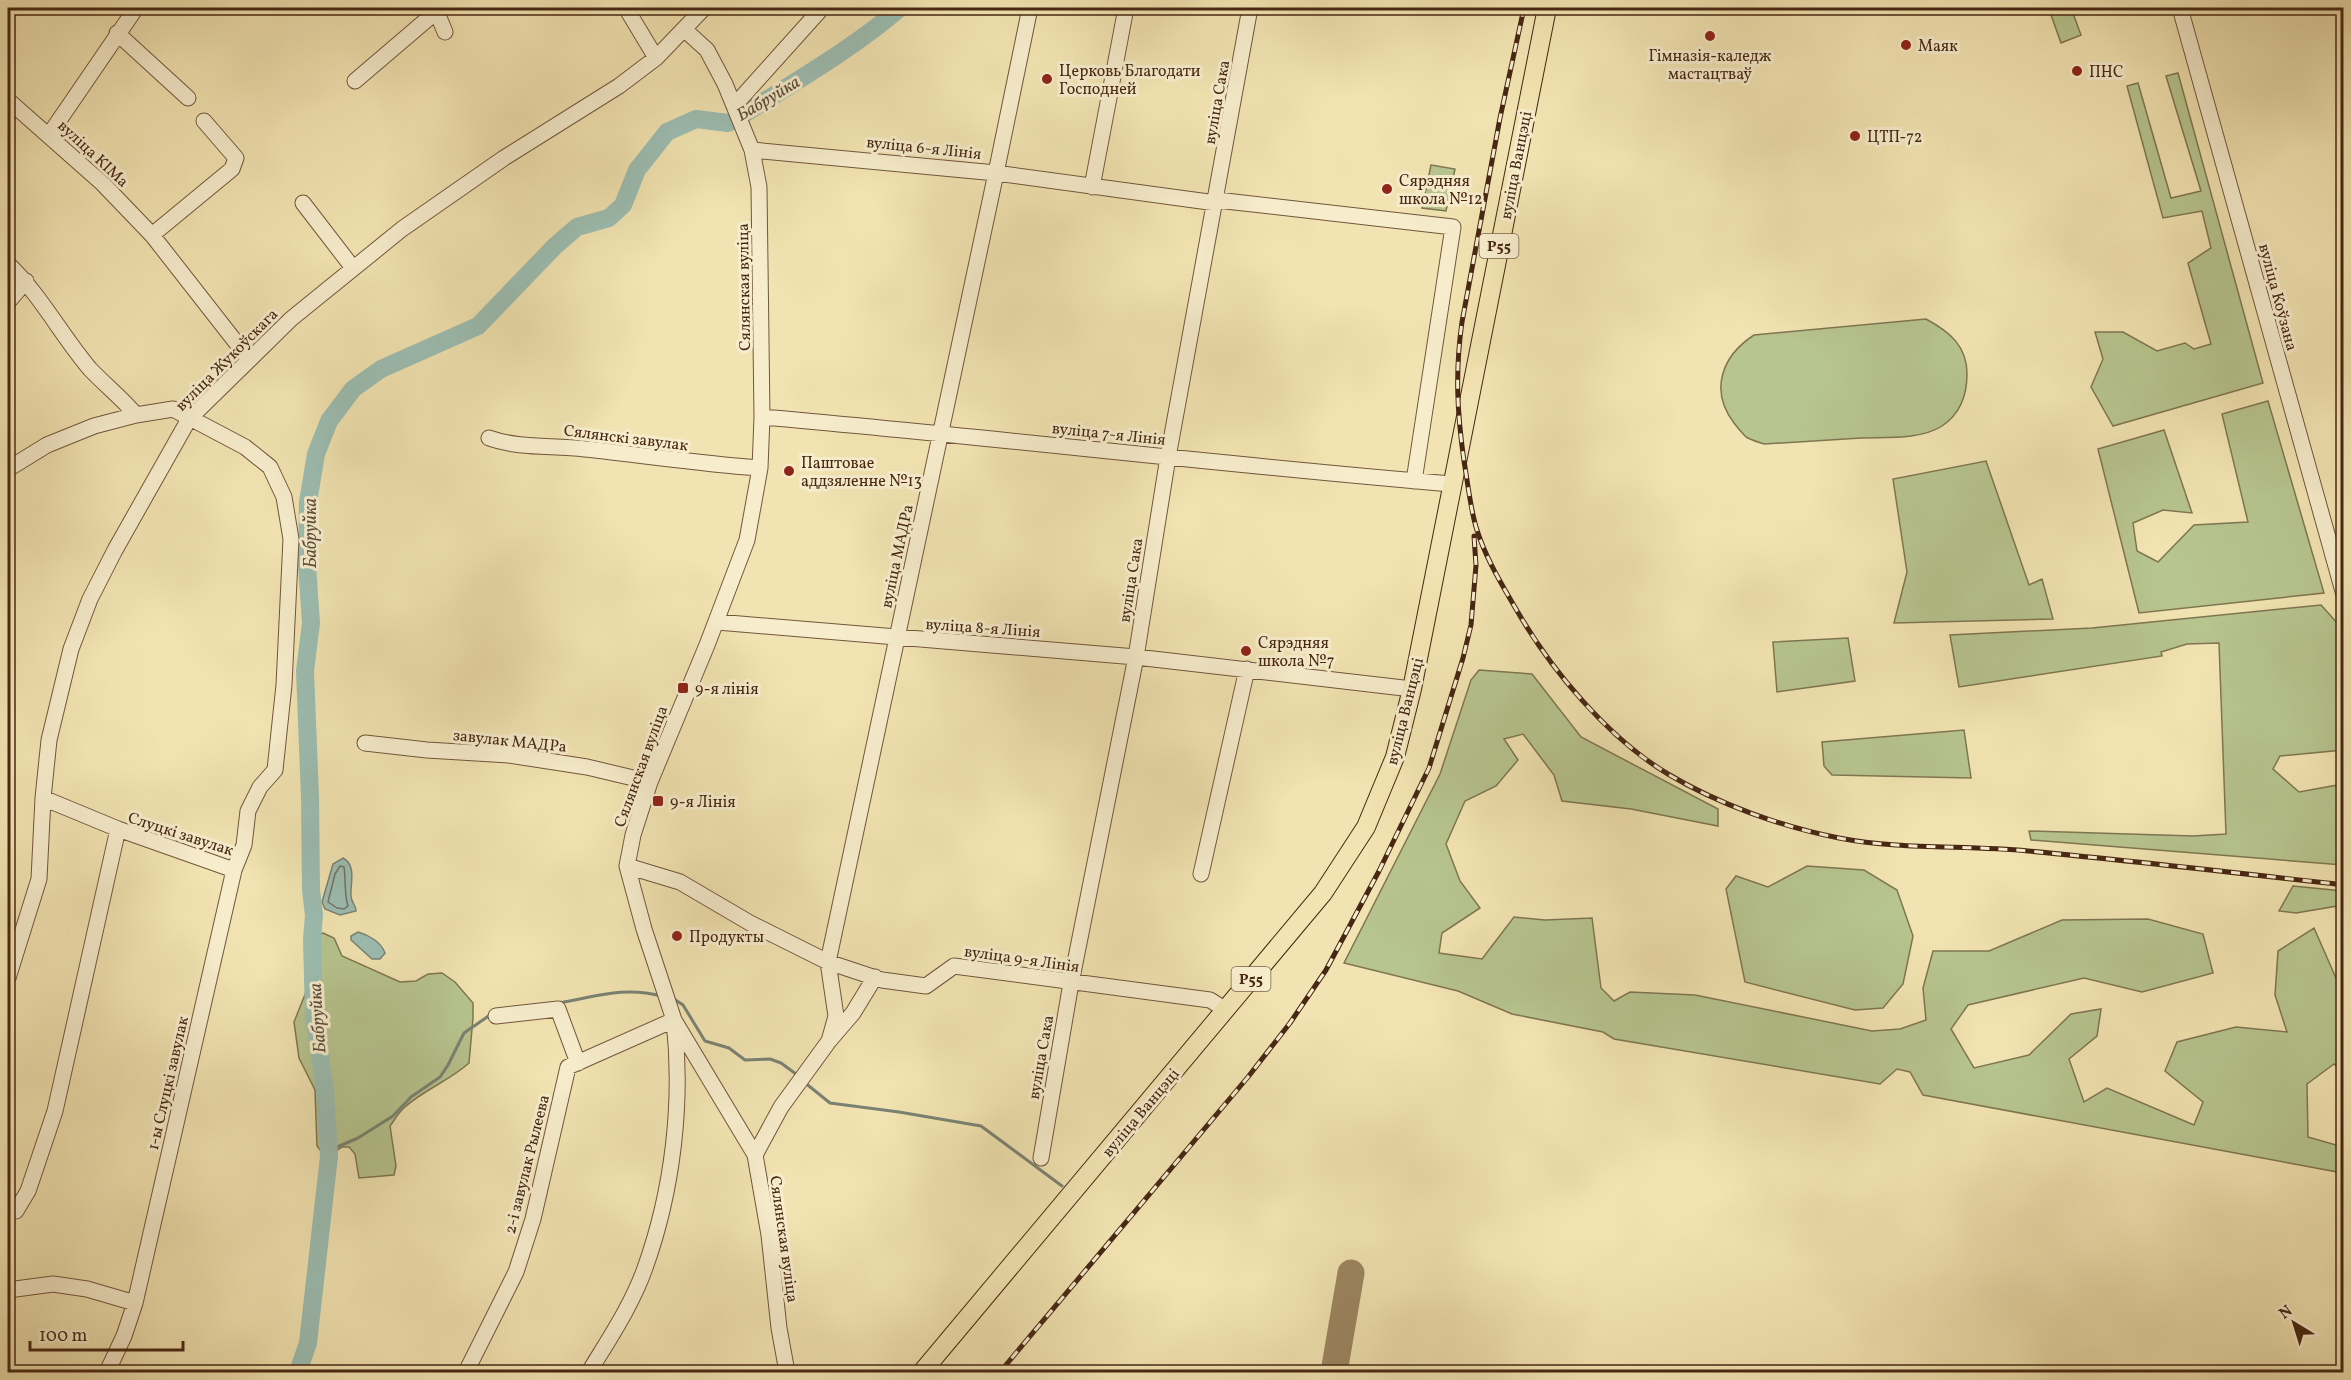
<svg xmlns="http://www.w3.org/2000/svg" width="2351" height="1380" font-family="Vollkorn,serif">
<rect width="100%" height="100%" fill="#f2e4b2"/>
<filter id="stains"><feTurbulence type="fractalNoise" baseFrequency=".00333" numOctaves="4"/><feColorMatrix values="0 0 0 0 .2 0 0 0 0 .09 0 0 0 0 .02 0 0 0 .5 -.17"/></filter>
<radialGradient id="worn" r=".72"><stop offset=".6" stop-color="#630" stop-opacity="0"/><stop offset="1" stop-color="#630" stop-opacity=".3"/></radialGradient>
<path fill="#b7c58f" stroke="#7f7651" stroke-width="1.5" d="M2061,8H2071L2081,35L2061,43L2050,12Z
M2178,73L2263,383L2113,426L2091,387L2103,359L2095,332H2123L2157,351L2185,343L2194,349L2211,344L2188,263L2211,248L2202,211L2163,218L2127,86L2138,83L2171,198L2201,191L2166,76Z
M1431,165L1455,169L1446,211L1422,208Z
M1926,319C1950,332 1967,346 1967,374C1967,395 1960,414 1942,426C1920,440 1886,437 1861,438C1828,440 1796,442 1764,444C1758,442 1751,440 1746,437C1742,433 1737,427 1734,423C1709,390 1722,356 1754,335Z
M2268,401L2324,593L2139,613L2098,449L2164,430L2192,513L2163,510L2133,523L2137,551L2158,562L2194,525L2248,522L2222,414Z
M1986,461L2029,585L2042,579L2053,619L1894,623L1907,572L1893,479Z
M2321,605L2340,626L2343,639V750L2280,756L2273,769L2299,792L2343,784V865L2031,840L2029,831L2193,836L2226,834L2219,643L2187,644L2161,652L2162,656L1959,687L1950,635L2092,628Z
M1848,638L1855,681L1777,692L1773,642Z
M1479,670L1532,674L1581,737L1718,809V826L1631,809L1562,801L1554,775L1523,734L1504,739L1518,760L1496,786L1465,801L1446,844L1460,881L1480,908L1442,933L1439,953L1482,959L1514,917L1545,920L1592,918L1601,988L1614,1001L1630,992L1695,995L1872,1031L1900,1029L1926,1020L1923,988L1933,951H1989L2062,920L2148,919L2203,934L2213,973L2142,992L2084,978L1968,1005L1951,1029L1974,1068L2029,1055L2071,1014L2101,1009L2097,1036L2069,1059L2084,1102L2107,1088L2194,1125L2203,1102L2165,1071L2177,1042L2236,1027L2287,1032L2275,995L2278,951L2314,928L2336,978L2343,982L2344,1074L2334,1064L2307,1084L2308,1137L2343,1147V1173L1923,1095L1910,1072L1897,1069L1880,1084L1614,1039L1603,1032L1512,1014L1458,991L1344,963L1440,774L1471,680Z
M1964,730L1971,778L1832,775L1824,766L1822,742Z
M1807,866L1864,870L1897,890L1913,936L1903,984L1883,1008L1855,1010L1745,982L1726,889L1736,876L1768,887Z
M2293,886L2343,891V905L2296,913L2279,911Z
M323,933L334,938L342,956L400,982L416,981L428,974L442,973L455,982L473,1003V1018L469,1063C449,1081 425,1089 405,1107C399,1112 395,1119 390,1126L396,1166L394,1175L359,1178L355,1154L349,1147H342L329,1156L324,1155L317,1146L315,1090L299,1058L294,1022L306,992L305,956L307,939Z"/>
<path fill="#9cbeb3" stroke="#7a8273" stroke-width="1.5" d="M343,858C357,865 350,884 351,896C351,902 356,905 356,911L340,915L325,909L322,902L333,864Z
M358,932C369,935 381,942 385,953L380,959H372L351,940V936Z"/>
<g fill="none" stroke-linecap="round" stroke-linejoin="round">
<path stroke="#727263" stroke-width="1.5" d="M340,866L344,867C346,880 344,894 348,906L344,909L337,908L328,902L335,874Z"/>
<path stroke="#7a8273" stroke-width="3" d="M674,999L683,1005L705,1041L729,1048L745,1060L770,1059L781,1063L796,1074
M558,1003C595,997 624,986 661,996
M804,1082L830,1103L899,1112L981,1126L1062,1186
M328,1151L358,1138L393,1116L411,1097L440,1077L448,1065L464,1033L490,1015"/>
<path stroke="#9cbeb3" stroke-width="18" d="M298,1372L308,1343L329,1156L325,1090L314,1016L312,939L314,915L311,890L310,797L305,671L311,623L307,565L308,502L316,454L329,421L353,389L381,369L478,326L555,246L577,227L609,218L623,205L637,170L667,132L696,119L728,123L733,121C789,85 850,51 900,8"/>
<path stroke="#9c8662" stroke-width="27" d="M1334,1372L1351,1273"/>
<defs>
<path id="minor" d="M435,8L445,32
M626,8L656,58
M2180,8L2344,595
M685,30L707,50L725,84L752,150L759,187L762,417L760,468L747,540L707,645L650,782L633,835L627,866L644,929L674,1020L755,1155L769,1235L779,1328L787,1372
M117,33L188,98
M355,81L437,11
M8,100L103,184L152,235L249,359
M734,106L822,8
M49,135L136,8
M752,150L996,173L1216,203
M1092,187L1126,8
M1217,200L1453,227L1414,481
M303,203L353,268
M152,235L232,169L236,158L204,121
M8,264C41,295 61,335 90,369C105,385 122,398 136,415
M8,302L26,281
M762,417C993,437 1222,465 1452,484
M489,438C520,449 552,445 585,449C643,455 701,464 760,468
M8,469L47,445L94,426L136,415L173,409L245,447L270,467L284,497L291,539L284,685L275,770L260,787L248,811L244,845L234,870L118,829L55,1111L28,1191L16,1211H8
M717,622L1136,657L1412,689
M365,743L427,750L509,755L587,767L650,782
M43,798L118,829
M627,866L680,882L750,923L828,962L882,980L926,986L954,966L1210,1000L1226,1010
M1201,874L1247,669
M8,978L39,879L43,798L49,740L71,649L90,599L115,550L189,419L291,319L402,229L504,158L619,86L656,58L704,8
M496,1016L558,1009L578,1063
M829,1041L836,1016L828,962L996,173L1030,8
M755,1155L781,1107L829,1041L853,1013L875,977
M1041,1158L1071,983L1136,657L1168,457L1250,8
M8,1290L53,1284L87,1289L135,1303
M107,1372L124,1336L135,1303L234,870
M466,1372L516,1272L533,1219L568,1067L674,1020C683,1102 673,1190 645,1268C632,1305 609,1339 589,1372"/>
<path id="major" d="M922,1372L1323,893L1366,827L1395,757L1412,689L1547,8"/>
</defs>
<use href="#minor" stroke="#72563b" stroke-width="17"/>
<use href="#major" stroke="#472713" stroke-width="20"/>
<use href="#minor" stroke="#f7edcd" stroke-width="15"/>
<use href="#major" stroke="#f2e4b2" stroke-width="18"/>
<defs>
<path id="rail" d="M1524,8L1500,118L1462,322C1455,371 1457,412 1464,461C1468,484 1470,506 1476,527C1485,557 1501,583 1516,609C1551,670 1608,738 1668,774C1718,804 1782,827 1839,838C1901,850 1965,845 2028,851C2133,861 2238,873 2344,885
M1000,1372L1248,1077L1290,1023L1326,970L1379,871L1429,768L1463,658L1471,625L1476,565L1474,536"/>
</defs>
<use href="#rail" stroke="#472713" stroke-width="5"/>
<use href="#rail" stroke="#f7edcd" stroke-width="3" stroke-dasharray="9" stroke-linecap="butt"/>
</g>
<g fill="#8f2418" stroke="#f7edcd" stroke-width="2">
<circle cx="1710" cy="36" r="6"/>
<circle cx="1906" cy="45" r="6"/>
<circle cx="2077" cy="71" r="6"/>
<circle cx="1047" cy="79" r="6"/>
<circle cx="1855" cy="136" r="6"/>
<circle cx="1387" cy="189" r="6"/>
<circle cx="789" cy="471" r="6"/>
<circle cx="1246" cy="651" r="6"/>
<rect x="677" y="682" width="12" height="12" rx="3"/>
<rect x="652" y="795" width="12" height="12" rx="3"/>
<circle cx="677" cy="936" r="6"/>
</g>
<g text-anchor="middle" stroke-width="6" stroke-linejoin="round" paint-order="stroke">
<g fill="#f7edcd" stroke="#7c624b" stroke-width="1.5">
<rect x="1479.5" y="234" width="39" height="24" rx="4.5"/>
<rect x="1231.5" y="967" width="39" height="24" rx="4.5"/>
</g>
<g font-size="15" font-weight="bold" fill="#472713">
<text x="1499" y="251">Р55</text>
<text x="1251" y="984">Р55</text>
</g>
<g font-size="16" fill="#472713" stroke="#f7edcd" text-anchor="start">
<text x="1918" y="51">Маяк</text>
<text x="1710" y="61" text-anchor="middle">Гімназія-каледж<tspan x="1710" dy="18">мастацтваў</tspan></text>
<text x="1059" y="76">Церковь Благодати<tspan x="1059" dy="18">Господней</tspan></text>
<text x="2089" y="77">ПНС</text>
<text x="1867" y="142">ЦТП-72</text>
<text x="1399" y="186">Сярэдняя<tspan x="1399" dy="18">школа №12</tspan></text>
<text x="801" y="468">Паштовае<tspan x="801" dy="18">аддзяленне №13</tspan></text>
<text x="1258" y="648">Сярэдняя<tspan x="1258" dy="18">школа №7</tspan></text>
<text x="695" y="694">9-я лінія</text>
<text x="670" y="807">9-я Лінія</text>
<text x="689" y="942">Продукты</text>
</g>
<g font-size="16" fill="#472713" stroke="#f7edcd">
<text transform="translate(1216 102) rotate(-80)" y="6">вуліца Сака</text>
<text transform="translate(924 147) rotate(6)" y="6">вуліца 6-я Лінія</text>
<text transform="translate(94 153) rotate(43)" y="6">вуліца КІМа</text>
<text transform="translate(1515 165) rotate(-79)" y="6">вуліца Ванцэці</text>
<text transform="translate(743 287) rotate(-91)" y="6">Сялянская вуліца</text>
<text transform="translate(2279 297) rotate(75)" y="6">вуліца Коўзана</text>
<text transform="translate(226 359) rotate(-45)" y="6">вуліца Жукоўскага</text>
<text transform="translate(1109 433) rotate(6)" y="6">вуліца 7-я Лінія</text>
<text transform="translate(626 437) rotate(7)" y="6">Сялянскі завулак</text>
<text transform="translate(896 556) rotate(-78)" y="6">вуліца МАДРа</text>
<text transform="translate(1130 580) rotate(-81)" y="6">вуліца Сака</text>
<text transform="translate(983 627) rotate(4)" y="6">вуліца 8-я Лінія</text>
<text transform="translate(1404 711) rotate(-76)" y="6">вуліца Ванцэці</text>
<text transform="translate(510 740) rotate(6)" y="6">завулак МАДРа</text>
<text transform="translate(640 766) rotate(-70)" y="6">Сялянская вуліца</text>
<text transform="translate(181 833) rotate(18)" y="6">Слуцкі завулак</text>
<text transform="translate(1022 958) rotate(8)" y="6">вуліца 9-я Лінія</text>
<text transform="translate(1040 1057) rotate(-80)" y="6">вуліца Сака</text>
<text transform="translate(167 1083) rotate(-77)" y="6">1-ы Слуцкі завулак</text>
<text transform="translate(1140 1112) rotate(-50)" y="6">вуліца Ванцэці</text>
<text transform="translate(526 1164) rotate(-76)" y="6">2-і завулак Рылеева</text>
<text transform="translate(785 1239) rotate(82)" y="6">Сялянская вуліца</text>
</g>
<g font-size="18" font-style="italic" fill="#5c4d3b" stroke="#f7edcd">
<text transform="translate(768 98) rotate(-31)" y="6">Бабруйка</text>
<text transform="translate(310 533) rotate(-90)" y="6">Бабруйка</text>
<text transform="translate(317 1018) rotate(-94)" y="6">Бабруйка</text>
</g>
</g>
<rect width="2351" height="1380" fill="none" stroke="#f2e4b2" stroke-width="30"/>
<rect x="9" y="9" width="2333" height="1362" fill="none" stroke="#472713" stroke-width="3"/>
<rect x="15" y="15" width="2321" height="1350" fill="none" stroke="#472713" stroke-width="1.5"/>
<g transform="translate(2294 1323) rotate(322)" stroke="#f7edcd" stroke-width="4.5" paint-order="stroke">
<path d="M0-4.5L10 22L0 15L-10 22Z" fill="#472713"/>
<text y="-9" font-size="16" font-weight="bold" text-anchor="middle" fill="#472713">N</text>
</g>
<path d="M30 1341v9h153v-9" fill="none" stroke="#472713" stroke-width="3"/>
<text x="39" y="1341" font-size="18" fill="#472713" stroke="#f7edcd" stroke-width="4.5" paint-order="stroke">100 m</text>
<rect width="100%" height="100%" filter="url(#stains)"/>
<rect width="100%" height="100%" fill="url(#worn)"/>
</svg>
